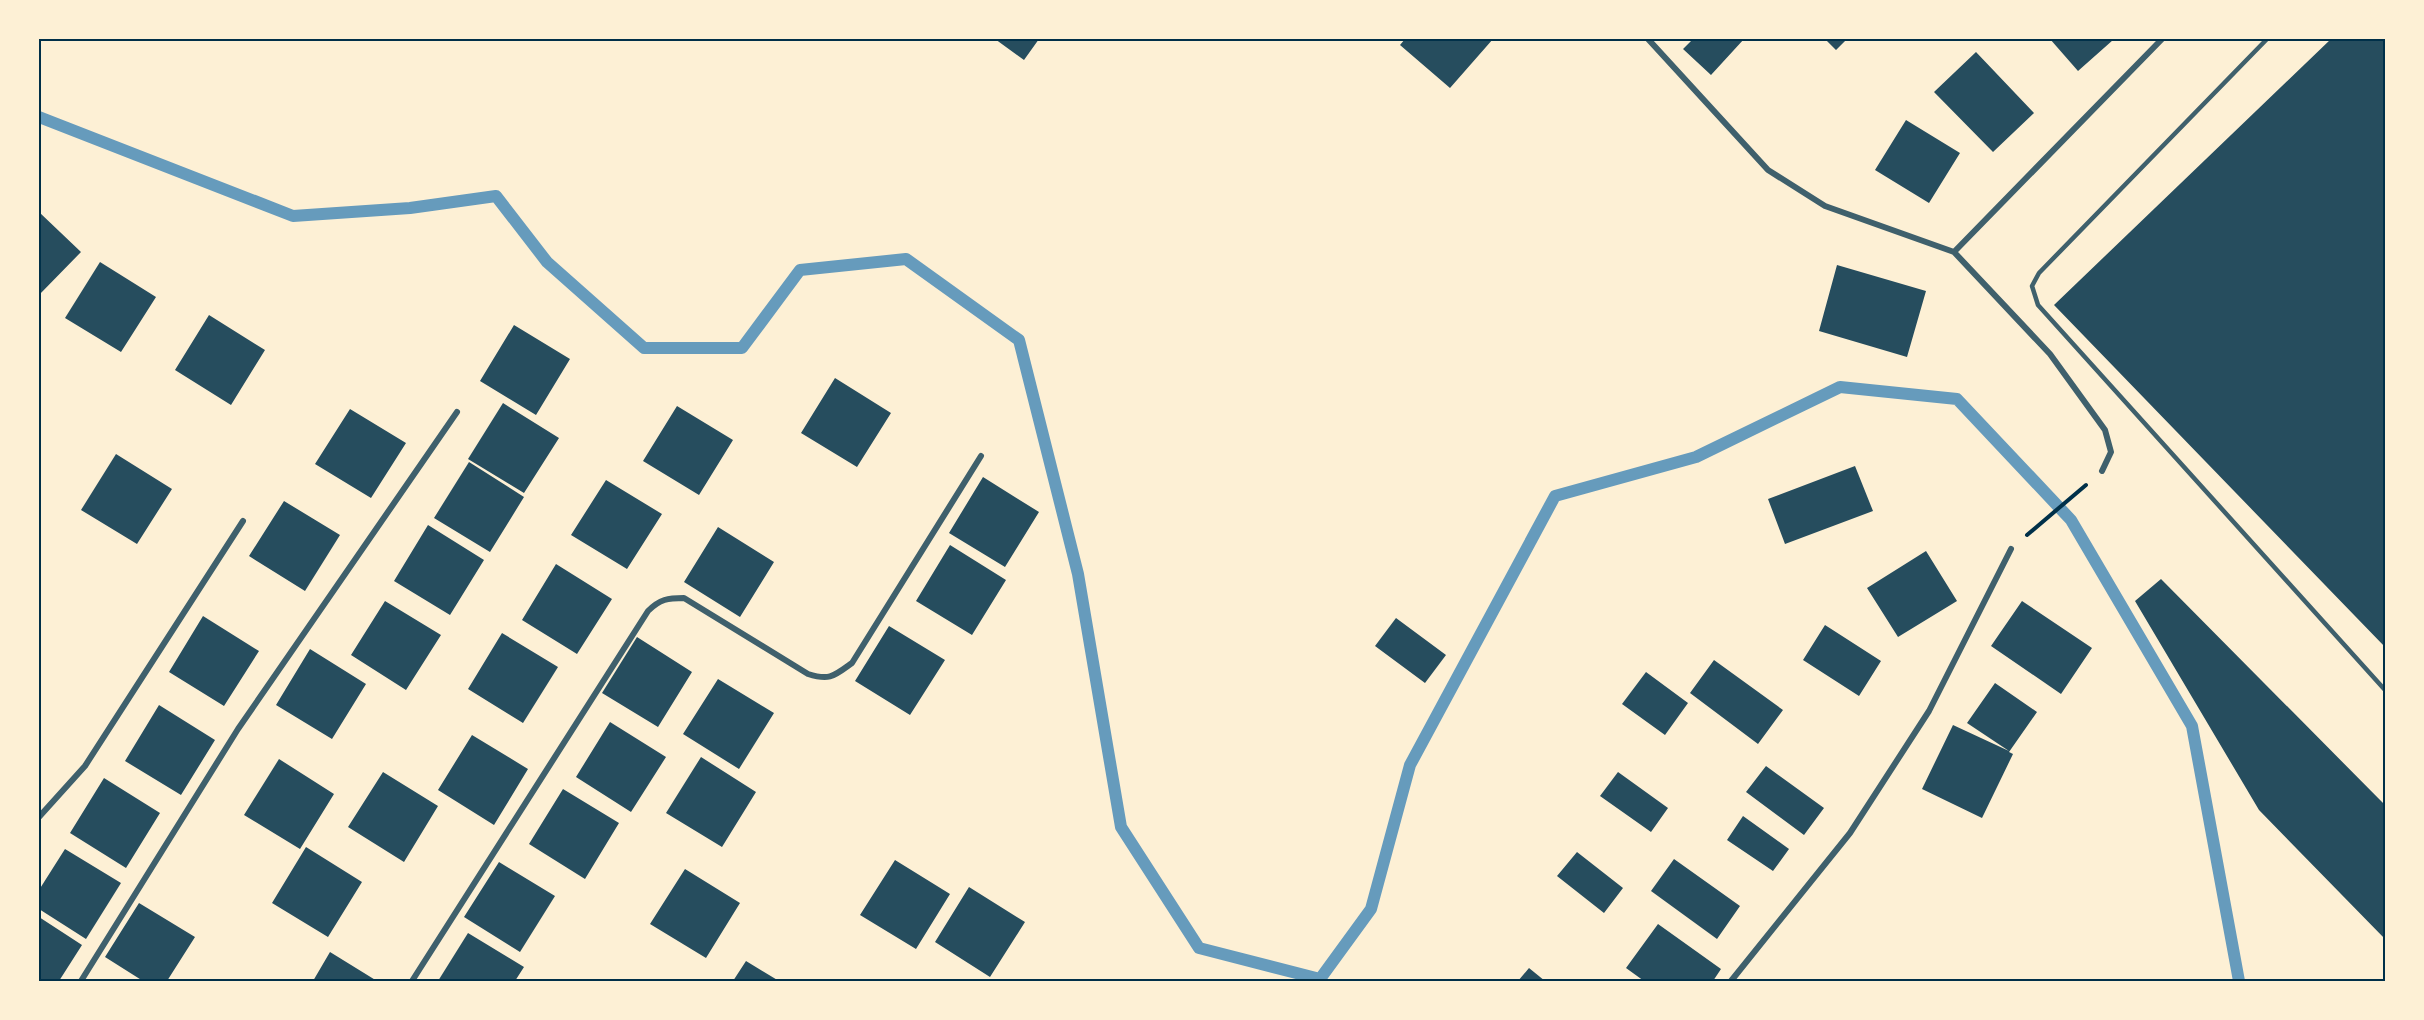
<svg xmlns="http://www.w3.org/2000/svg" width="2424" height="1020" font-family="'Exo 2',sans-serif">
<rect width="100%" height="100%" fill="#fdf0d5"/>
<g fill="none" stroke-linecap="round" stroke-linejoin="round">
<path stroke="#669bbc" stroke-width="12" d="M39,117L293,216L410,208L496,196L547,262L644,348H742L800,270L906,259L1019,340L1078,574L1121,827L1199,948L1320,979L1371,909L1410,765L1555,496L1696,457L1840,387L1957,399L2071,520L2192,726L2239,981"/>
</g>
<path fill="#264d5e" d="M995,39H1039L1024,60Z
M1405,39H1493L1450,88L1400,45Z
M1693,39H1744L1711,75L1683,49Z
M1825,39H1847L1836,50Z
M2050,39H2112L2113,40L2078,71Z
M2331,39H2385V647L2054,305Z
M1976,52L2034,113L1993,152L1934,92Z
M1906,120L1960,153L1929,203L1875,170Z
M39,212L81,252L39,295Z
M100,262L156,297L121,352L65,318Z
M1837,265L1926,291L1907,357L1819,331Z
M209,315L265,350L231,405L175,370Z
M514,325L570,359L536,415L480,381Z
M835,378L891,413L857,467L801,433Z
M503,403L559,438L524,493L468,459Z
M677,406L733,440L699,495L643,461Z
M350,409L406,443L371,498L315,464Z
M116,454L172,489L137,544L81,510Z
M469,462L524,497L490,552L434,518Z
M1855,466L1873,511L1785,544L1768,499Z
M983,477L1039,512L1005,567L949,533Z
M606,480L662,514L627,569L571,535Z
M284,501L340,535L305,591L249,556Z
M428,525L484,560L450,615L394,581Z
M718,527L774,562L740,617L684,582Z
M950,545L1006,580L972,635L916,601Z
M1926,551L1957,601L1898,637L1867,588Z
M556,564L612,599L577,654L522,620Z
M2161,579L2385,805V939L2259,810L2135,601Z
M385,601L441,635L406,690L351,655Z
M2022,601L2092,648L2061,694L1991,646Z
M203,616L259,651L224,706L169,672Z
M1396,618L1446,655L1425,683L1375,646Z
M1825,625L1881,661L1859,696L1803,660Z
M889,626L945,660L910,715L855,681Z
M502,633L558,667L523,723L468,689Z
M637,637L692,672L658,727L602,693Z
M310,649L366,684L332,739L276,705Z
M1714,660L1783,710L1758,744L1690,693Z
M1646,672L1688,703L1665,735L1622,704Z
M718,679L774,713L739,769L683,734Z
M1995,683L2037,712L2009,752L2013,754L1982,818L1922,789L1953,725L2009,751L1967,723Z
M159,705L215,740L181,795L125,761Z
M610,722L666,757L631,812L576,777Z
M472,735L528,769L494,825L438,790Z
M701,757L756,792L722,847L666,813Z
M279,759L334,794L300,849L244,815Z
M1766,766L1824,808L1804,835L1746,792Z
M383,772L438,806L404,862L348,827Z
M1618,772L1668,808L1651,832L1600,796Z
M104,778L160,813L126,868L70,833Z
M563,789L619,823L585,879L529,844Z
M1743,816L1789,849L1773,871L1727,840Z
M306,847L362,882L328,937L272,903Z
M65,849L121,883L86,939L39,909V890Z
M1577,852L1623,888L1604,913L1557,876Z
M1674,859L1740,906L1717,939L1651,891Z
M895,860L950,894L916,949L860,915Z
M499,862L555,896L520,952L464,917Z
M685,869L740,903L706,958L650,924Z
M969,887L1025,922L990,977L935,942Z
M139,903L195,937L167,981H143L105,957Z
M39,917L82,945L59,981H39Z
M1658,924L1721,969L1713,981H1644L1626,968Z
M468,933L524,967L515,981H438Z
M330,952L377,981H313Z
M746,961L779,981H733Z
M1529,968L1545,981H1518Z"/>
<g fill="none" stroke-linecap="round" stroke-linejoin="round">
<path stroke="#003049" stroke-width="4" d="M2027,535L2086,485"/>
<path stroke="#3f606c" stroke-width="4.5" d="M2267,39L2039,273L2032,286L2038,305L2385,690"/>
<path stroke="#3f606c" stroke-width="6" d="M1648,39L1768,170L1825,206L1954,252L2050,354L2105,430L2111,452L2102,471
M1954,252L2162,39
M39,817L85,766L243,521
M81,981L238,729L457,412
M412,981L648,611C660,599 668,598 684,598L808,674C830,681 834,676 852,663L981,456
M1731,981L1850,833L1929,711L2011,549"/>
</g>
<rect width="2424" height="1020" fill="none" stroke="#fdf0d5" stroke-width="81"/>
<rect x="40" y="40" width="2344" height="940" fill="none" stroke="#003049" stroke-width="2"/>
</svg>
